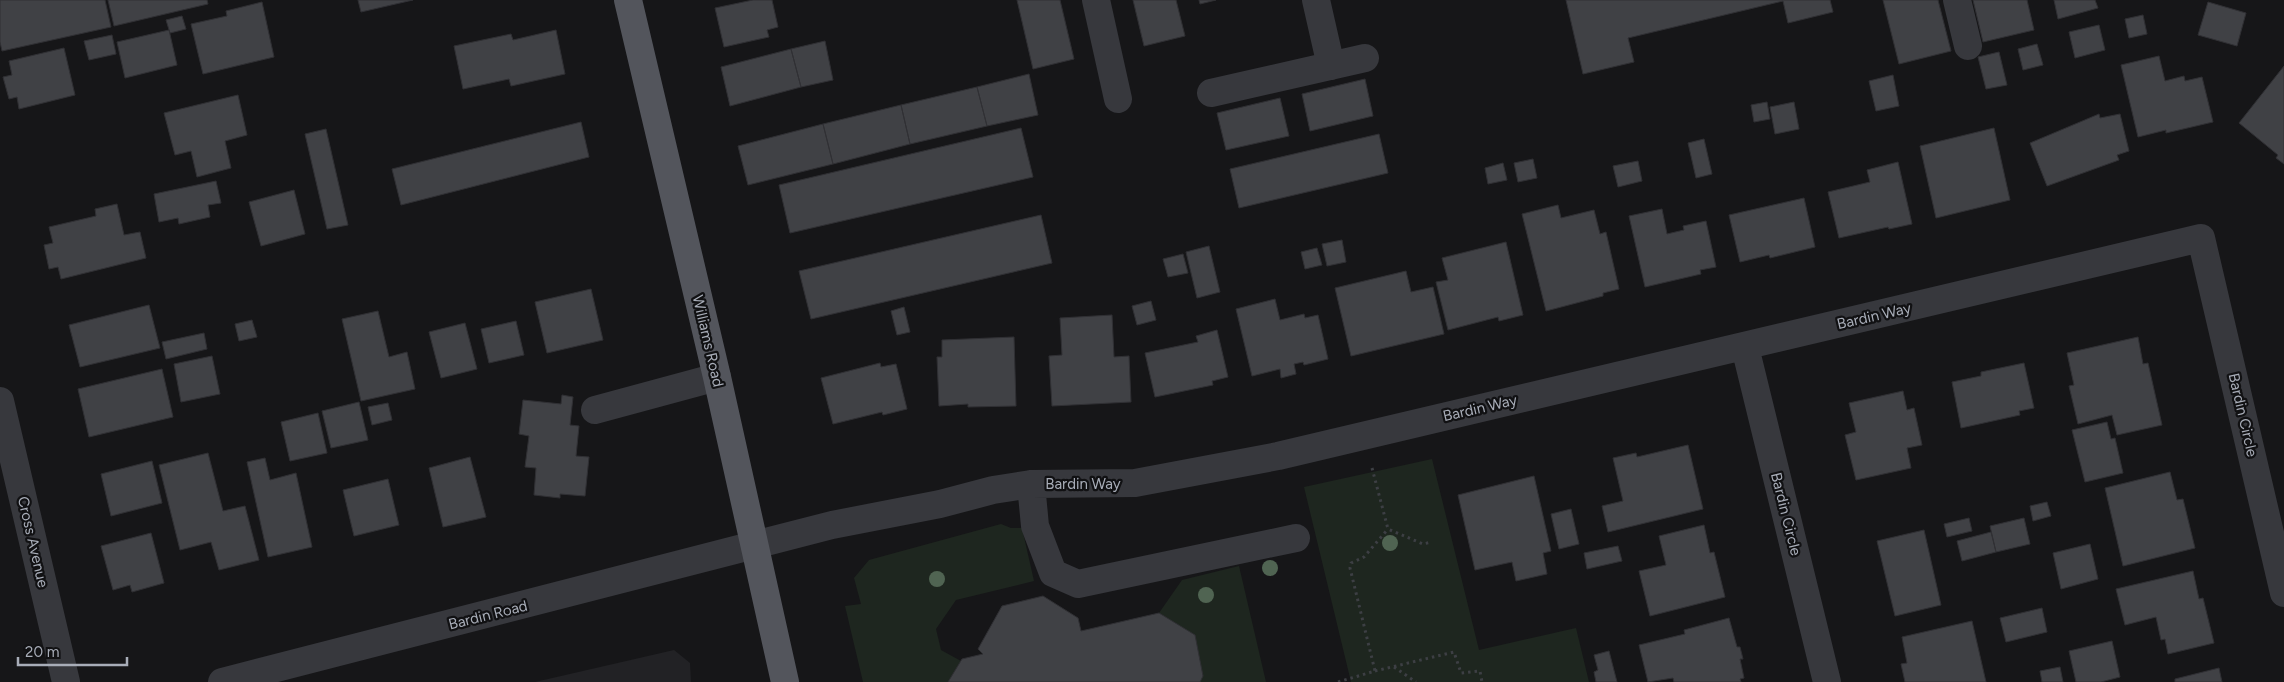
<svg xmlns="http://www.w3.org/2000/svg" width="2284" height="682" font-family="Figtree,sans-serif">
<rect width="100%" height="100%" fill="#161618"/>
<path fill="#222225" d="M674,650L690,663L691,682H535Z"/>
<path fill="#1e261f" d="M1432,459L1479,650L1576,628L1589,682H1351L1304,487Z
M1001,524L1011,528H1022L1034,581L956,600L936,629L941,650L961,661L948,682H863L845,606L861,604L854,578L869,560Z
M1239,566L1266,682H1200L1203,676L1195,635L1159,613L1182,580Z"/>
<path fill="#404145" stroke="#303034" d="M0,0H105L111,27L2,51L0,42Z
M108,0H207L208,4L114,26Z
M358,0H413L361,12Z
M753,0H772L778,27L767,30L769,37L724,47L715,8Z
M1017,0H1060L1074,59L1033,69Z
M1133,0H1176L1185,36L1144,46Z
M1199,0H1216L1200,4Z
M1566,0H1830L1833,12L1788,23L1783,1L1628,38L1634,62L1583,74Z
M1883,0H1938L1951,51L1899,64Z
M1973,0H2027L2034,30L1983,42Z
M2054,0H2095L2098,8L2058,19Z
M262,2L274,57L203,74L191,24L227,16L226,11Z
M2208,2L2246,13L2237,46L2198,35Z
M2143,15L2147,34L2129,38L2125,19Z
M182,16L186,29L170,33L166,20Z
M2099,25L2105,50L2075,58L2069,32Z
M169,30L177,65L125,78L117,42Z
M556,30L565,74L511,86L509,79L463,89L454,46L511,34L513,40Z
M112,35L116,54L89,60L84,41Z
M825,41L833,80L801,87L791,49Z
M2037,44L2043,65L2023,70L2018,49Z
M64,48L75,95L19,109L17,97L9,99L3,77L12,75L9,61Z
M791,49L801,87L730,106L721,67Z
M1999,52L2007,85L1986,89L1978,57Z
M2159,56L2165,81L2184,76L2185,81L2202,77L2213,122L2166,133V130L2138,137L2121,65Z
M2284,66V164L2276,158L2278,155L2239,123Z
M1029,74L1038,115L987,126L977,87Z
M1893,75L1899,106L1876,111L1869,81Z
M1365,79L1373,116L1310,131L1302,94Z
M977,87L987,126L910,144L901,105Z
M238,95L247,135L225,141L231,168L197,177L191,151L175,155L164,113Z
M1280,98L1289,136L1226,150L1217,113Z
M1767,102L1770,119L1754,122L1751,105Z
M1794,102L1799,129L1775,134L1770,107Z
M901,105L910,144L833,164L823,124Z
M2099,114L2100,118L2120,114L2129,151L2117,155L2119,160L2047,186L2030,143Z
M581,122L589,157L401,205L392,169Z
M823,124L833,164L748,185L738,146Z
M1021,128L1033,177L790,233L779,185Z
M1994,128L2010,200L1936,218L1920,146Z
M326,129L348,225L327,229L305,134Z
M1379,134L1388,173L1239,208L1230,169Z
M1704,139L1712,174L1696,178L1688,143Z
M1533,159L1537,178L1518,182L1514,163Z
M1638,161L1642,181L1618,187L1613,166Z
M1898,162L1912,224L1889,229L1888,227L1839,238L1828,192L1870,182L1867,170Z
M1503,163L1507,180L1488,184L1485,168Z
M216,181L221,203L208,205L210,217L179,224L178,218L159,222L154,194Z
M294,190L305,234L261,246L249,202Z
M1804,198L1815,247L1770,258L1769,255L1740,262L1729,215Z
M117,204L124,235L140,232L146,258L61,279L58,267L49,269L44,245L53,243L49,227L96,216L95,209Z
M1558,205L1561,218L1594,210L1600,234L1606,232L1619,289L1603,293V296L1546,311L1522,214Z
M1662,209L1667,234L1684,230L1683,226L1706,221L1716,267L1700,270L1701,274L1645,287L1629,216Z
M1041,215L1052,263L811,319L799,271Z
M1342,240L1346,262L1327,266L1322,244Z
M1506,242L1523,315L1499,321L1498,317L1448,330L1436,282L1448,280L1442,258Z
M1209,246L1220,292L1197,298L1186,252Z
M1317,248L1322,265L1305,269L1301,252Z
M1183,254L1188,273L1168,277L1163,259Z
M1406,271L1411,292L1433,287L1444,334L1351,356L1335,288Z
M591,289L603,340L547,353L535,302Z
M1275,299L1280,320L1304,314L1305,318L1318,315L1328,359L1304,365L1303,362L1294,364L1296,374L1281,378L1280,369L1252,376L1236,309Z
M1151,301L1156,320L1137,325L1132,306Z
M149,305L160,348L80,367L69,325Z
M904,307L910,332L897,335L891,311Z
M378,311L389,357L407,352L415,389L361,401L342,319Z
M1112,315L1114,357L1129,356L1131,402L1052,406L1049,356L1062,355L1060,318Z
M252,320L257,337L239,341L235,324Z
M516,321L524,355L489,363L481,329Z
M465,323L477,369L441,378L429,332Z
M1217,330L1228,377L1212,381L1213,385L1155,397L1145,353L1198,342L1196,336Z
M204,333L207,349L166,359L162,342Z
M1014,337L1016,406L968,407V404L939,406L937,357H942V340Z
M2138,337L2143,364L2148,363L2162,425L2117,435L2112,415L2078,424L2069,386L2074,385L2067,353Z
M212,356L220,394L181,402L174,364Z
M880,363L881,367L896,364L907,409L883,415L882,412L833,424L821,378Z
M2024,363L2034,408L2019,411L2020,415L1961,428L1952,382L1981,376V372Z
M162,369L173,417L89,437L78,389Z
M1903,391L1907,410L1914,408L1922,445L1907,448L1911,468L1856,480L1845,435L1856,432L1849,403Z
M562,395L573,397L570,425L579,426L576,456L589,457L585,496L560,494V498L534,495L536,468L525,467L529,436L519,434L523,400L561,404Z
M359,402L368,440L331,448L322,411Z
M388,403L392,420L372,425L368,407Z
M318,413L327,453L290,461L281,422Z
M2107,422L2111,439L2115,438L2123,473L2085,482L2072,430Z
M1688,445L1703,509L1608,532L1602,506L1623,501L1613,458L1636,453L1637,457Z
M208,453L223,511L245,506L259,560L219,570L211,542L180,550L159,465Z
M470,457L486,517L443,527L429,468Z
M265,458L270,480L296,473L312,547L268,557L247,462Z
M152,461L162,503L111,516L101,474Z
M2170,472L2177,500L2183,499L2195,548L2123,566L2105,488Z
M1534,476L1551,551L1543,553L1547,574L1516,581L1512,562L1475,570L1458,495Z
M388,479L399,525L354,536L343,490Z
M2047,502L2051,516L2033,521L2030,506Z
M1571,509L1579,544L1559,549L1551,514Z
M1969,518L1972,531L1947,537L1944,524Z
M2024,518L2030,544L1996,552L1990,526Z
M1704,525L1710,553L1714,552L1725,597L1650,616L1639,571L1666,565L1659,536Z
M1924,530L1941,605L1895,616L1877,541Z
M1991,532L1996,552L1962,561L1957,541Z
M151,533L164,583L132,592L130,585L113,590L101,546Z
M2090,544L2098,579L2061,589L2053,553Z
M1618,546L1622,561L1587,569L1584,553Z
M2193,571L2199,599L2203,598L2214,643L2168,654L2165,639L2161,640L2156,617L2125,625L2116,589Z
M1043,596L1078,618L1081,631L1159,613L1195,635L1203,676L1200,682H948L962,659L983,654L978,649L1002,606Z
M2042,608L2047,632L2006,642L2000,618Z
M1729,618L1737,647H1740L1743,659H1740L1744,678L1740,679L1741,682H1674L1673,678L1648,682L1639,645L1685,634L1684,630Z
M1972,621L1986,682H1905L1901,664L1907,663L1902,637Z
M2112,641L2120,677L2101,682H2076L2069,651Z
M1609,651L1617,682H1596L1594,672L1598,670L1594,655Z
M2060,667L2063,682H2042L2040,671Z
M2219,668L2222,682H2175V679Z"/>
<g fill="none" stroke-linecap="round" stroke-linejoin="round">
<path stroke="#3d3f44" stroke-width="3" stroke-dasharray="2.5 4" stroke-linecap="butt" d="M1372,468L1388,529L1423,544L1432,542
M1394,667L1416,682
M1375,671L1454,652L1461,673L1480,671L1482,682
M1338,682L1375,671L1350,568L1351,563L1364,557L1388,529"/>
<path stroke="#37383d" stroke-width="28" d="M1096,0L1118,99
M1316,0L1331,66
M1957,0L1968,46
M1211,93L1365,58
M1745,347L1827,682
M0,401L66,682
M595,410L717,377
M1031,484L1035,526L1053,573L1078,584L1296,538
M222,682L832,525L940,504L993,490L1031,484L1135,483L1278,456L2201,238L2284,593"/>
<path stroke="#53555c" stroke-width="28" d="M628,0L717,377L785,682"/>
</g>
<g fill="#506452">
<circle cx="1390" cy="543" r="8"/>
<circle cx="1270" cy="568" r="8"/>
<circle cx="937" cy="579" r="8"/>
<circle cx="1206" cy="595" r="8"/>
</g>
<g text-anchor="middle" stroke-width="4.5" stroke-linejoin="round" paint-order="stroke">
<g font-size="15" fill="#a8adb8" stroke="#111113">
<text transform="translate(1874 316) rotate(-13)" y="5">Bardin Way</text>
<text transform="translate(708 341) rotate(77)" y="5">Williams Road</text>
<text transform="translate(1480 408) rotate(-13)" y="5">Bardin Way</text>
<text transform="translate(2243 415) rotate(77)" y="5">Bardin Circle</text>
<text x="1083" y="489">Bardin Way</text>
<text transform="translate(1786 514) rotate(76)" y="5">Bardin Circle</text>
<text transform="translate(33 542) rotate(77)" y="5">Cross Avenue</text>
<text transform="translate(488 615) rotate(-14)" y="5">Bardin Road</text>
</g>
</g>
<path d="M18 657v8h109v-8" fill="none" stroke="#a8adb8" stroke-width="2.5"/>
<text x="25" y="657" font-size="15" fill="#a8adb8" stroke="#111113" stroke-width="4" paint-order="stroke">20 m</text>
</svg>
